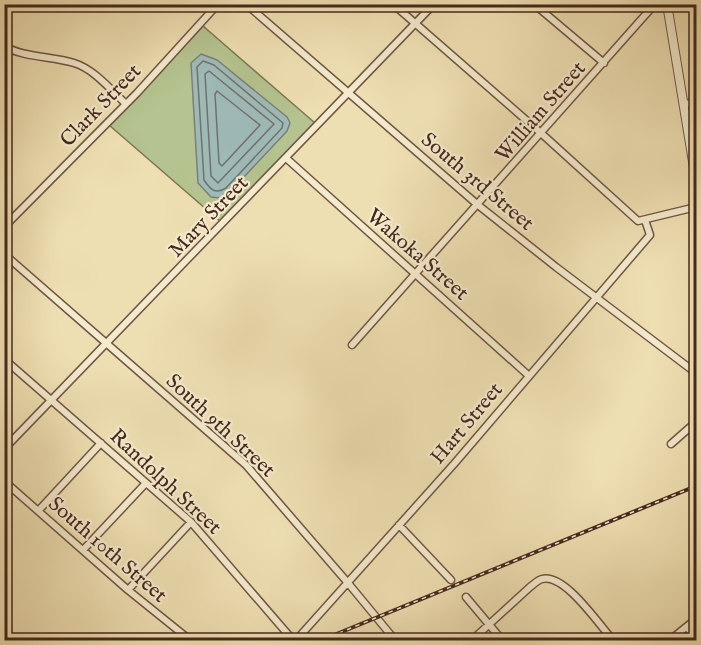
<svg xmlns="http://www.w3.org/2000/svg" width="701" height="645" font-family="'IM FELL English',serif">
<rect width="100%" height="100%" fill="#eedfb2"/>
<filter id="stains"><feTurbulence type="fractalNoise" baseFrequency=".00333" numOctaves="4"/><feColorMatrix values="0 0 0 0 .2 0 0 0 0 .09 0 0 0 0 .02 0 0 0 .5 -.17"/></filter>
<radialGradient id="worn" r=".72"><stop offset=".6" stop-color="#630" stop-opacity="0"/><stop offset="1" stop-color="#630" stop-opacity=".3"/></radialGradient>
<path fill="#b4c38f" stroke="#7d7656" stroke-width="1.5" d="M203,26L315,123L221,222L109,125Z"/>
<path fill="#9ebab7" stroke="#7b8079" stroke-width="1.5" d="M201,54L217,60L287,117L290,123L287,131L229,193L221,198L211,197L198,183L191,63Z"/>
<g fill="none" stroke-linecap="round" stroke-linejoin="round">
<path stroke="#72716a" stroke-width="1.5" d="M203,61L214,65L283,123L282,128L226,188C215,195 210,189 204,180L197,67Z
M209,71L274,124L218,183L211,176L205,74Z
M217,91L260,125L222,166L219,163L215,94Z"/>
<defs>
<path id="minor" d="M246,4L478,205L556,267L696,373
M393,4L542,134L638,221L696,207
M534,4L604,63
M4,5L5,4
M4,46C25,58 51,56 74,63C94,69 111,90 126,104
M684,104L691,103L696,97
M286,158L528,375
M4,227L137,93L218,4
M4,254L246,465L348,583L395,640
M352,345L655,4
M4,359L191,522L292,639
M671,444L696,422
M4,449L434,4
M4,481L128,590L190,640
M39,510L101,443
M399,525L451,580
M84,549L146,483
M128,590L191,522
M466,597L502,640
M687,627L696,639
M289,640L298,638L454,464L650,235L645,220
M472,640L530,587C534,584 538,580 542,579C565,573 599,625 613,640
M670,640L696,619"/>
<path id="tertiary" d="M667,4L696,180"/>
</defs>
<use href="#minor" stroke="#705642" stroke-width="9"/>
<use href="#tertiary" stroke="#705642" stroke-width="10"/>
<use href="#minor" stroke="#f4eacd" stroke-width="6"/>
<use href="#tertiary" stroke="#f4eacd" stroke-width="8"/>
<defs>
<path id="rail" d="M322,640L696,486"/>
</defs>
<use href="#rail" stroke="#46281d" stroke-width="4"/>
<use href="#rail" stroke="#f4eacd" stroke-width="1.5" stroke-dasharray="4.5" stroke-linecap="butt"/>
</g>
<g text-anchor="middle" stroke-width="4.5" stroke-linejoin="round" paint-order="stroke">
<g font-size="21" fill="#46281d" stroke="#f4eacd">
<text transform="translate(100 105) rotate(-46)" y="7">Clark Street</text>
<text transform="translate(540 111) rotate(-49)" y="7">William Street</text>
<text transform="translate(478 181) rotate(40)" y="7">South 3rd Street</text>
<text transform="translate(208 216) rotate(-46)" y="7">Mary Street</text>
<text transform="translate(418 254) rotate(41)" y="7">Wakoka Street</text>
<text transform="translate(466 423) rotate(-50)" y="7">Hart Street</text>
<text transform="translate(221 425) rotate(43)" y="7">South 9th Street</text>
<text transform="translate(166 481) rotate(43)" y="7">Randolph Street</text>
<text transform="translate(108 549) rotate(41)" y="7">South 10th Street</text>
</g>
</g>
<rect width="701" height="645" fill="none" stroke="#eedfb2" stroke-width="24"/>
<rect x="6" y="6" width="689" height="633" fill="none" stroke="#46281d" stroke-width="3"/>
<rect x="12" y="12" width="677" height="621" fill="none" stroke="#46281d" stroke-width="1.5"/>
<rect width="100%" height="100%" filter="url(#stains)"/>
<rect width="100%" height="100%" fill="url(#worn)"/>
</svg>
